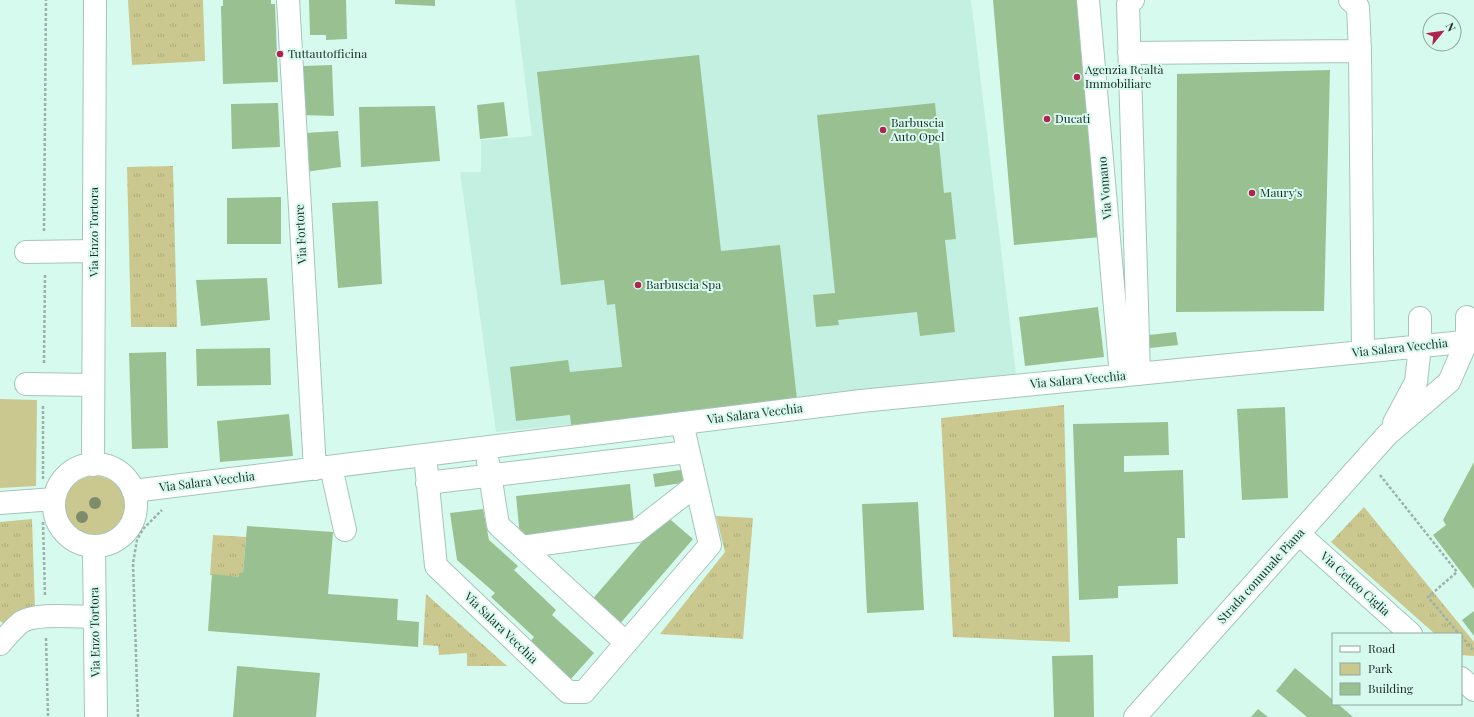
<svg xmlns="http://www.w3.org/2000/svg" width="1474" height="717" font-family="'Playfair Display',serif">
<defs>
<pattern id="grass-tufts" width="24" height="20" patternUnits="userSpaceOnUse"><rect width="24" height="20" fill="#cac88e"/><path d="M3 7l-1-3M5 7V3M7 7l1-3M15 17l-1-3M17 17v-4M19 17l1-3" fill="none" stroke="#adac7a"/></pattern>
</defs>
<rect width="100%" height="100%" fill="#d7faee"/>
<path fill="#c3f0e0" d="M515,0H971L1016,374L813,399L496,432L460,172H481V140L532,136Z"/>
<path fill="url(#grass-tufts)" d="M128,0H203L205,61L132,65Z
M173,166L177,327H131L127,167Z
M1064,405L1070,642L953,637L941,418Z
M1364,507L1474,642V656L1461,655V634H1435L1331,542Z
M716,516L753,518L743,639L660,634L725,552Z
M32,519L35,609L17,612L4,624L0,621V522Z
M213,535L246,537L243,573H239V577L210,575Z
M426,594L507,666H467V653L439,655L438,646L423,645Z"/>
<path fill="#cac88e" d="M0,399L37,400L36,486L0,488Z
M65 506a30 30 0 1 1 60 0a30 30 0 1 1-60 0Z"/>
<path fill="#99c090" d="M223,0H271V4H275L278,82L223,84L221,6H223Z
M309,0H346L347,39L326,40V35H310Z
M395,0H435V6L395,4Z
M993,0H1081L1101,237L1014,245Z
M699,55L721,251L780,245L797,400L571,425L570,415L516,421L510,367L568,360L570,372L622,367L615,304L607,305L604,280L561,285L537,72Z
M332,65L334,116L301,115L302,66Z
M1330,70L1324,311L1176,312L1177,74Z
M504,102L508,136L480,139L477,105Z
M278,103L280,147L232,149L231,104Z
M935,103L944,193L951,192L956,239L945,240L955,332L920,336L917,312L838,320L839,325L816,327L813,295L835,293L817,115Z
M435,106L440,161L361,167L359,107Z
M338,131L341,167L305,172V133Z
M281,197V244H227V198Z
M378,201L382,284L338,288L332,203Z
M267,278L270,320L201,326L196,280Z
M1098,307L1104,357L1025,366L1019,317Z
M1176,332L1178,345L1150,348L1149,335Z
M270,348L271,385L197,386L196,349Z
M166,352L168,448L132,449L129,353Z
M1285,407L1288,498L1242,500L1237,409Z
M289,414L293,456L220,462L217,421Z
M1168,422L1169,455L1124,456V472L1183,470L1185,538H1177L1178,584L1118,586V598L1079,600L1073,424Z
M1474,462V589L1433,535L1446,525L1443,520Z
M687,469L689,482L655,487L653,474Z
M630,484L634,523L520,536L516,496Z
M918,502L924,610L867,613L862,504Z
M483,509L489,540L518,566L514,570L556,610L552,615L594,653L570,680L529,643L534,637L491,597L495,593L457,560L450,513Z
M665,515L693,539L618,626L590,602Z
M247,526L333,532L328,594L398,599L397,620L419,622L418,647L208,631L212,574L239,577V573H243Z
M1474,611V636L1462,620Z
M1093,655L1094,717H1054L1052,656Z
M237,666L320,673L316,717H233Z
M1295,668L1333,700V704H1338L1353,717H1307L1276,691Z
M1258,709L1268,717H1251Z"/>
<g fill="none" stroke-linecap="round" stroke-linejoin="round">
<defs>
<path id="minor" d="M288,0L315,469
M1088,0L1121,376
M1133,0L1128,4L1139,374
M1360,51L1363,352
M1129,53L1360,51L1358,7L1350,0
M26,252L94,251
M26,384L93,385
M1394,423L1416,382L1420,346V318
M425,455L436,566L568,692H584L710,545L682,423
M488,462L498,525L626,643
M54 505a41 41 0 1 1 82 0a41 41 0 1 1-82 0Z
M93,465L95,0
M331,467L345,530
M427,483L688,452
M133,491L861,401L1474,341
M0,503L54,499
M1299,534L1411,634
M94,547L96,717
M522,547L637,531L696,485
M0,644C6,637 13,629 20,623C34,612 76,617 95,617
M1461,678L1474,690
M1135,717L1387,435L1449,382L1467,341V317"/>
</defs>
<use href="#minor" stroke="#a3c6ba" stroke-width="24"/>
<path stroke="#98b4aa" stroke-width="2.5" stroke-dasharray="3 2" stroke-linecap="butt" d="M44,231L46,0
M44,363L45,274
M1380,475L1457,572L1428,597L1459,634
M43,479V406
M43,522L45,595
M1461,636L1474,651
M46,638L48,717
M138,717L133,563L137,540L143,529L162,510"/>
<use href="#minor" stroke="#fff" stroke-width="22"/>
</g>
<g fill="#7e8c6c">
<circle cx="95" cy="503" r="6"/>
<circle cx="82" cy="517" r="6"/>
</g>
<g fill="#b22250" stroke="#d7faee" stroke-width="1.5">
<circle cx="280" cy="54" r="4"/>
<circle cx="1077" cy="77" r="4"/>
<circle cx="1047" cy="119" r="4"/>
<circle cx="883" cy="130" r="4"/>
<circle cx="1252" cy="193" r="4"/>
<circle cx="638" cy="285" r="4"/>
</g>
<g text-anchor="middle" stroke-width="4" stroke-linejoin="round" paint-order="stroke">
<g font-size="12" fill="#1d2b26" stroke="#d7faee" text-anchor="start">
<text x="288" y="58">Tuttautofficina</text>
<text x="1085" y="74">Agenzia Realtà<tspan x="1085" dy="14">Immobiliare</tspan></text>
<text x="1055" y="123">Ducati</text>
<text x="891" y="127">Barbuscia<tspan x="891" dy="14">Auto Opel</tspan></text>
<text x="1260" y="197">Maury's</text>
<text x="646" y="289">Barbuscia Spa</text>
</g>
<g font-size="12" fill="#1d2b26" stroke="#d7faee">
<text transform="translate(1105 188) rotate(-95)" y="4">Via Vomano</text>
<text transform="translate(94 232) rotate(-90)" y="4">Via Enzo Tortora</text>
<text transform="translate(301 234) rotate(-93)" y="4">Via Fortore</text>
<text transform="translate(1400 348) rotate(-6)" y="4">Via Salara Vecchia</text>
<text transform="translate(1078 380) rotate(-5)" y="4">Via Salara Vecchia</text>
<text transform="translate(755 414) rotate(-7)" y="4">Via Salara Vecchia</text>
<text transform="translate(207 482) rotate(-7)" y="4">Via Salara Vecchia</text>
<text transform="translate(1261 576) rotate(-48)" y="4">Strada comunale Piana</text>
<text transform="translate(1355 584) rotate(42)" y="4">Via Cetteo Ciglia</text>
<text transform="translate(501 628) rotate(44)" y="4">Via Salara Vecchia</text>
<text transform="translate(95 632) rotate(-91)" y="4">Via Enzo Tortora</text>
</g>
</g>
<rect x="1332" y="633" width="130" height="72" fill="#d7faee" stroke="#8da79e"/>
<rect x="1340" y="646" width="20" height="6" fill="#ffffff" stroke="#8da79e"/>
<text x="1368" y="653" font-size="12" fill="#1d2b26">Road</text>
<rect x="1340" y="663" width="20" height="12" fill="#cac88e" stroke="#8da79e"/>
<text x="1368" y="673" font-size="12" fill="#1d2b26">Park</text>
<rect x="1340" y="683" width="20" height="12" fill="#99c090" stroke="#8da79e"/>
<text x="1368" y="693" font-size="12" fill="#1d2b26">Building</text>
<g transform="translate(1442 32) rotate(61)"><circle r="19" fill="#d7faee" stroke="#8da79e"/>
<path d="M0-3L7 15L0 10L-7 15Z" fill="#b22250"/>
<text y="-6" font-size="11" font-weight="bold" text-anchor="middle" fill="#1d2b26">N</text>
</g>
</svg>
